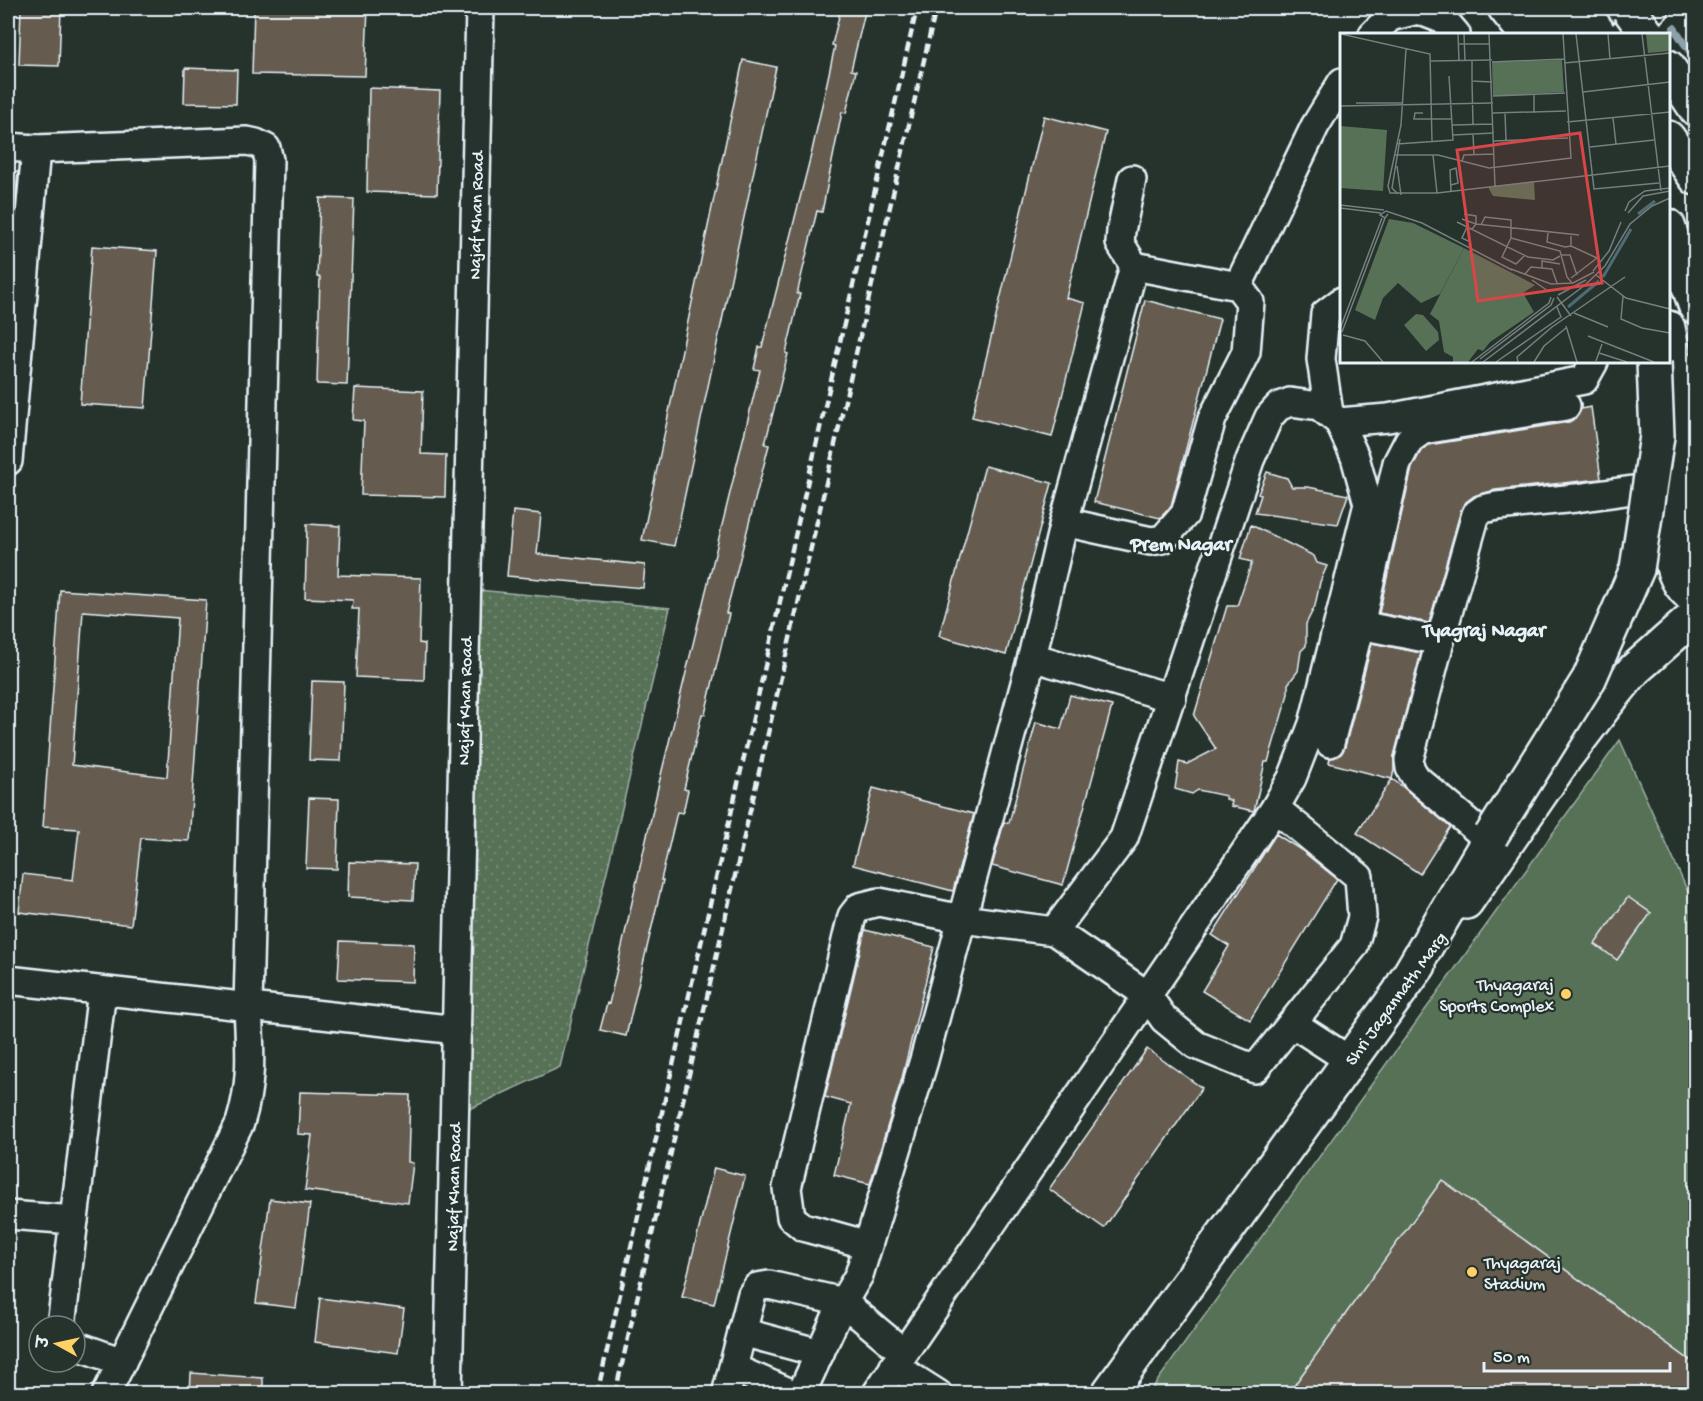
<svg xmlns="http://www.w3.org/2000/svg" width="1703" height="1401" font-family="'Gochi Hand','Playpen Sans Deva',sans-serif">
<defs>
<pattern id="grass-dots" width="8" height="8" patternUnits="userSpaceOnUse" patternTransform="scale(1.5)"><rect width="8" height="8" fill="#577157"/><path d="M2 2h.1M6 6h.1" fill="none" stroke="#6f8670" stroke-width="1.8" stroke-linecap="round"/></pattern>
</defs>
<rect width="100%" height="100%" fill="#26332d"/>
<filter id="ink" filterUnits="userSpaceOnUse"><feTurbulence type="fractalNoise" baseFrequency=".0167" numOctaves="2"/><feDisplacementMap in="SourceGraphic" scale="12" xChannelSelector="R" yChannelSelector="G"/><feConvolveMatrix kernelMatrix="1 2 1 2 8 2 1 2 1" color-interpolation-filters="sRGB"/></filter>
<g filter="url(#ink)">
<path fill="url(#grass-dots)" stroke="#a0b1a8" stroke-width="1.5" d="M467,589L670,608L560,1067L456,1115Z"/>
<path fill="#577157" stroke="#a0b1a8" stroke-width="1.5" d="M1620,740L1688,892L1695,889V1393L1148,1394Z"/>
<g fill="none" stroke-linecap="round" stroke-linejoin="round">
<path stroke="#8ca1a9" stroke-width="8" d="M1674,28L1696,60"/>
</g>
<path fill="#655b4f" stroke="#e8f1f8" stroke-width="1.5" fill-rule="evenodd" d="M21,8H61L59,66L19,65Z
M254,8H368L365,76L252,74Z
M841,8H866L851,70L856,71L846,113L842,112L822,212L817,211L797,294H800L786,353L788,354L765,444L769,445L726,613L729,614L705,714H702L684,789L688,790L683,813L677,812L661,880H663L626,1036L600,1030L607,1003L609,1004L659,783L760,370L754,369L759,347H762L812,151L835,46L832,45Z
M743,60L776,67L674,546L642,540Z
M185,68L237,70L236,104L184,103Z
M369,88L440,91L437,194L367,192Z
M1044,116L1106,132L1066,298L1085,303L1052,437L972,417Z
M8,171L18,172L11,248H8Z
M320,198L354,199L347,385L317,384L320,277H317Z
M92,246L157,251L145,408L80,404Z
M1145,300L1220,319L1171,506L1160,518L1094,502Z
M355,388L423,391L421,454L446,455L445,497L361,495L364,421L353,420Z
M1591,407L1601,479L1495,490L1474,496L1466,502L1461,510L1429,623L1379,613L1412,468L1421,451L1429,445L1569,422L1576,418L1581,409Z
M985,466L1052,483L1006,655L939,636Z
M1267,472L1287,478L1292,487H1308L1348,495L1338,524L1255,513L1261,495L1258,494Z
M513,511L541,514L537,554L645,565L643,588L507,576Z
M307,524L340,526L338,575L421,578L419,643L425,644L424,680L356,677L359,609H352L353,600L305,598Z
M1251,525L1314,556L1317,563L1327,566L1320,582L1315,606L1306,624V646L1301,651L1298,671L1288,684V694L1268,762H1265L1254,811L1231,806L1232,801L1226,799V796L1198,790L1192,794L1175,789L1179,762L1187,764L1216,749L1194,716L1227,606H1237L1252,562L1240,559Z
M60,590L206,600L189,841L141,838L131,925L19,912L23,874L73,880L79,829L43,827ZM83,611L178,618L167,777L72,765Z
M1372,643L1421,653L1394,756V770L1392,779L1329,763L1330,758L1341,754L1345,747Z
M312,681L344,682L341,761L309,760Z
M1070,695L1112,706L1063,885L992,866L1004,822L1009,823L1036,722L1061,729Z
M1392,779L1403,787L1450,827L1420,874L1357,833Z
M873,788L974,814L953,891L853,865Z
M309,798L339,799L337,869L306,868Z
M1276,834L1301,850L1337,879L1250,1020L1202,991L1229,946L1212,935Z
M349,862L415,864L413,900L348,897Z
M1628,897L1651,913L1617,960L1595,944Z
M865,930L934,947L902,1078L870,1184L834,1175L851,1104L825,1097Z
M340,941L414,944L413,982L338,979Z
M1147,1049L1202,1088L1104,1228L1049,1189Z
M300,1092L410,1095L408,1162L413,1163L408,1203L305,1190L312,1135L298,1134Z
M714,1168L745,1176L714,1304L682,1297Z
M1442,1180L1695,1364V1394H1288Z
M270,1199L310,1204L296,1308L256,1303Z
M320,1298L404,1309L398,1353L315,1342Z
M191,1373L263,1378V1394H190Z"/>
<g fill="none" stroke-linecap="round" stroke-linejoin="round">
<defs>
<g id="street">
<path d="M1373,34L1390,17L1418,10L1444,20L1456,34"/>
<path d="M1623,34L1655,8"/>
<path d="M8,147L36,149L247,141L256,143L266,148L269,160L248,1007C250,1050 253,1081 240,1123L106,1394"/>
<path d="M1238,286L1315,126L1342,82"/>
<path d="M1329,413L1321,359L1325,314L1342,301"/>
<path d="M1339,422L1388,418L1584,380L1594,362"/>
<path d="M8,461L36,149"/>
<path d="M1064,522L1151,541L1163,539L1185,514L1212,419L1246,352L1250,302L1238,286L1134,266"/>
<path d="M1440,641L1360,625L1397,463L1409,440L1423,430L1566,406"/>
<path d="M1032,657L1172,698"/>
<path d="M1330,743L1360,625"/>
<path d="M1489,840L1416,778L1410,768L1409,760L1440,641L1476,514L1483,509L1497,506L1576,498L1668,485"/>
<path d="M8,980L457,1030"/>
<path d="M1292,1023L1349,1060"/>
<path d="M8,1215L74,1220"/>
<path d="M868,1245L803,1227L791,1217L787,1188L852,916L859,907L879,902L962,919L1054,931L1147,995L1164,1019L1196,1045L1255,1069L1354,946L1362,917L1359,877L1275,808"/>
<path d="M61,1326L102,991"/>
<path d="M742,1332L820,1353"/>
<path d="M75,1345L122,1362"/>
<path d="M903,1352L843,1302L859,1275L924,1060L1032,657L1064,522L1134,266L1120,243L1121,231L1132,179"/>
<path d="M894,1366L938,1394"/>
<path d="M733,1368L793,1394"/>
<path id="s1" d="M448,1394L480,8"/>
<path d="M726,1394L752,1294L757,1287L769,1285L843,1302L801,1394"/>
<path d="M876,1394L1275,808L1292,778L1313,724L1368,504L1355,457L1339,422L1319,406L1290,402L1278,407L1269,417L1250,460L1124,838L1054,931"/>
</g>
<path id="secondary" d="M1505,8L1526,34
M1547,8L1566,34
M1668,226L1696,307
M1668,328L1685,413V456L1677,522
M1692,504C1664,528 1663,578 1696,599
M1466,902L1565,758L1607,703L1634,670L1696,615
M1108,1394L1419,965"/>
<path id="highway" d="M1526,8L1544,34
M1581,8L1599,34
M1668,67L1696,109
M1668,138L1696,178
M1402,987L1491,836"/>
</defs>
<use href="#street" stroke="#e8f1f8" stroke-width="32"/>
<use href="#secondary" stroke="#e8f1f8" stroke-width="38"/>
<use href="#highway" stroke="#e8f1f8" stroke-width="38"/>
<use href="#street" stroke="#26332d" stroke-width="27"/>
<use href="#secondary" stroke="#26332d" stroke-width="33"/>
<use href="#highway" stroke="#26332d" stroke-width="33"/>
<path stroke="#e8f1f8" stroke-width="4.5" stroke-dasharray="9 4.5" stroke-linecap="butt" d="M597,1394L917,8
M615,1394L936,8"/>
<defs>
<path id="highway-bridge" d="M1628,8L1647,34
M1491,836L1589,679L1637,569L1657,436L1654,362"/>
</defs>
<use href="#highway-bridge" stroke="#e8f1f8" stroke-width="38" stroke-linecap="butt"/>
<use href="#highway-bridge" stroke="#26332d" stroke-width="33"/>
</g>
</g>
<g fill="#ffd166" stroke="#26332d" stroke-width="2">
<circle cx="1566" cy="994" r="6"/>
<circle cx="1472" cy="1272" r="6"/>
</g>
<g text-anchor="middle" stroke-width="4.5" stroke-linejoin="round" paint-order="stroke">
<g font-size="18" fill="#e8f1f8" stroke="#26332d">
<text dy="6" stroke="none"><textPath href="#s1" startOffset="1179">Najaf Khan Road</textPath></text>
<text dy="6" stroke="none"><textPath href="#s1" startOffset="693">Najaf Khan Road</textPath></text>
<text transform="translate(1395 998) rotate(-54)" y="6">Shri Jagannath Marg</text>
<text dy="6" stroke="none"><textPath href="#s1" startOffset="207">Najaf Khan Road</textPath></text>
</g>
<g font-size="18" fill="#e8f1f8" stroke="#26332d" text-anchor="end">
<text x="1554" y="990">Thyagaraj<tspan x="1554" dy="21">Sports Complex</tspan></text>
<text x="1484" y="1268" text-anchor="start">Thyagaraj<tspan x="1484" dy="21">Stadium</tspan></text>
</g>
<g font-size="20" font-weight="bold" fill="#e8f1f8" stroke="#26332d">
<text x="1181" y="550">Prem Nagar</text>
<text x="1484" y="636">Tyagraj Nagar</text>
</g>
</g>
<g transform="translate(1340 33)">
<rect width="330" height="330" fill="#26332d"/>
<path d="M306,1H330V18L308,20ZM0,93L47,97L43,158L0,155ZM194,148L195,167L153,163L148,154ZM49,186L73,190L124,215L100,261L81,270L58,250L43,265L35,287L15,277Z" fill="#577157"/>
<path d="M222,27L224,59L153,63L152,29Z" fill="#577157"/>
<path d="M124,215L195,252L183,260L194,279L150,309L143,318L138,316L128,329H113V324L104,319L99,288L90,281ZM76,281L83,282L98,299L99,307L86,318L64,292Z" fill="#577157"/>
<path fill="none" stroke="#4f6b74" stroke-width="3" d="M298,181L315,168M263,244L291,196M228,274L259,248"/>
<path fill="none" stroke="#747f7e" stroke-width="1.5" d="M1,1L90,21L92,108M118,1L119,28M124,1L125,28M149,1L155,153M236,1L254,156L319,150M268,1L270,26M302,1L321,158M119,11H150M66,16L61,92L48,153L50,160H97L330,133M91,28L152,27M132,28V48L152,49M152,29L224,26M224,30L330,20M132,48L133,92M243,59L330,49M153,63L225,60M16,70H63M0,73L153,70M83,80H75L74,86H112M153,80L226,78M165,80L166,107M194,80V61M273,85L276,111M227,89L330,79M112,92L153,91M133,101L134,122M113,102L154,100M154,108L228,105M57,111L113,107L109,43M250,114L314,107M54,122H98L149,135L231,125L223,1M93,122L97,160M122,128L124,122L154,121M57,133L61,162M111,152L118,150L116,135L110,137L111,158M58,161L52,155L60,106M0,172L44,177M0,175L41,180M285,178L289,169L305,158L330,155M288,180L303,163L330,158M48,181L45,185L40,182L46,178L82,190L172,237M122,186L136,191V183L124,181M117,189L188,224L213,227L220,223M141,192L145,184L171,187V205L162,224L176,231L185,222M127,194L122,205L128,208M132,196L136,191L239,202M208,200L207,209L225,214L231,213V203M171,205L220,218L227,244L232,250M231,213L257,225L231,245M221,222H230L237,242M202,235V228L220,231M171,236L211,251L233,250L254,239M253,238L269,218L281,189M185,241L191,234L212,236L217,250M256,242L286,265L330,276M192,247L208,258M218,262L246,247M283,263L281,286L302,295L330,300M217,264L231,283M234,280L268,294M226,293L237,329M0,296L42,185M2,299L45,185M3,302L25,308L43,329M248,303L314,329M259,320L287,329M140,326L211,272L214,265M256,328L262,311M132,329L209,270L211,264M143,329L245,252L265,233L290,191L312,173L330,165M156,329L221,284L217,274M178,329L177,324L212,294L285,244M194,329L204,313L226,295"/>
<path fill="#d94647" fill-opacity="0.15" stroke="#d94647" stroke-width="3" d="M240,100L262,250L138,268L117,117Z"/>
<rect width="330" height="330" fill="none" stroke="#e8f1f8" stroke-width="3"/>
</g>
<rect width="1703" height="1401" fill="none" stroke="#26332d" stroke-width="30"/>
<rect x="15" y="15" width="1673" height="1371" fill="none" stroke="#e8f1f8" stroke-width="2" filter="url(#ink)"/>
<g transform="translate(57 1344) rotate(278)"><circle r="28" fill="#26332d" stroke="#747f7e" stroke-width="1.5"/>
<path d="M0-4.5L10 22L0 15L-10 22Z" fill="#ffd166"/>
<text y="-9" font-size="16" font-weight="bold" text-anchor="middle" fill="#e8f1f8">उ</text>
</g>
<path d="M1484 1362v9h186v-9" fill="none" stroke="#e8f1f8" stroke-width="3"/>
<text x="1493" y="1362" font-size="18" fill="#e8f1f8" stroke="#26332d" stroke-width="4.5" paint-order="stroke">50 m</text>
</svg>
